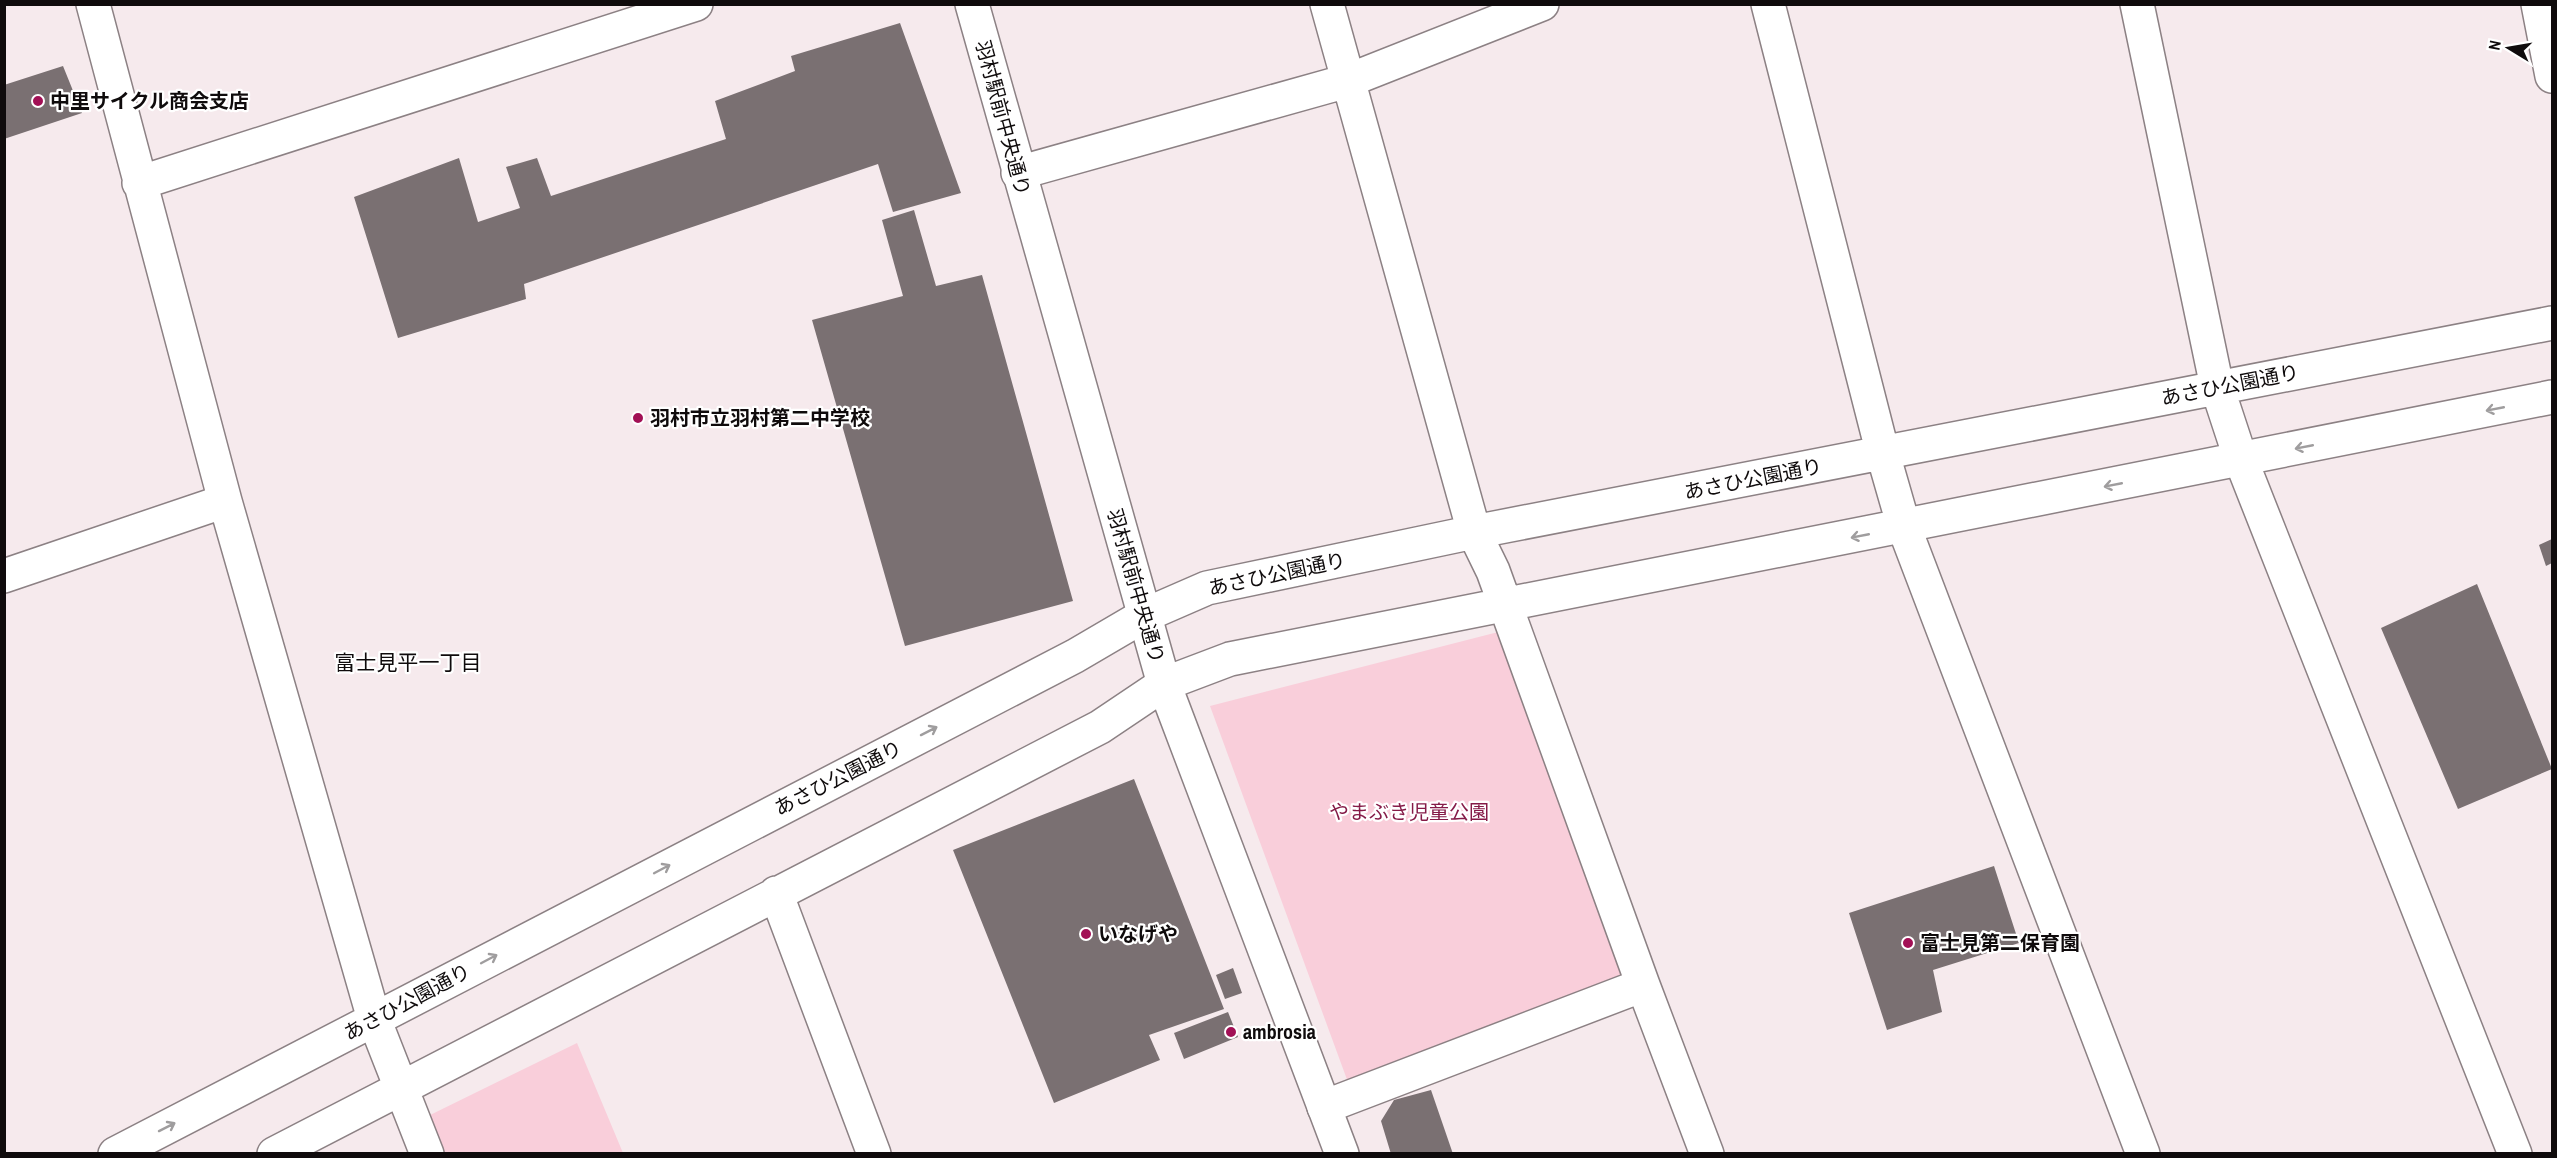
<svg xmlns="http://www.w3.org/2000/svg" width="2557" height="1158" font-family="'Archivo Narrow','Noto Sans JP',sans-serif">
<rect width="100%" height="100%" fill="#f6eaed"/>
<path fill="#f9ceda" d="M1506,630L1623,982L1349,1085L1210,706Z
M577,1043L623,1153H437L424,1118Z"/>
<path fill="#7a7072" d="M900,23L961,193L893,212L878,164L524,284L526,299L398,338L354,197L459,158L478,222L520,208L506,167L537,158L551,196L726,139L715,101L795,71L791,56Z
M63,66L82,113L4,139V85Z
M914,210L936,286L982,275L1073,601L905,646L812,320L903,296L882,220Z
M2552,539V563L2546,566L2539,545Z
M2477,584L2552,769L2458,809L2381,628Z
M1134,779L1224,1009L1149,1035L1160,1060L1054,1103L953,850Z
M1994,866L2019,943L1933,970L1942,1012L1887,1030L1849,913Z
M1233,968L1242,993L1225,999L1216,975Z
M1228,1012L1238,1037L1184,1059L1174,1033Z
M1431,1090L1453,1154H1391L1381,1121L1394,1100Z"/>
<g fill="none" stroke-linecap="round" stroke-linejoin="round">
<defs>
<path id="street" d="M93,4L225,501L374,1019L427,1154
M1327,4L1474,532L1493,571L1643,985L1707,1154
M1768,4L1883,454L1904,527L2143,1154
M2137,4L2217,387L2241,460L2515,1154
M1018,173L1347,81L1542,4
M139,183L696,4
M4,576L225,501
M776,893L874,1154
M1324,1107L1643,985
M115,1154L1075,656L1145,615L1207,588L1474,532L2552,323
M274,1154L1100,727L1164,684L1230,659L2552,397"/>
<path id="secondary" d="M972,4L1164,684L1342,1154
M2538,4L2552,76"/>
</defs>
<use href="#street" stroke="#8c8184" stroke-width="36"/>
<use href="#secondary" stroke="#8c8184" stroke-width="36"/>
<use href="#street" stroke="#fff" stroke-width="33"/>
<use href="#secondary" stroke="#fff" stroke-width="33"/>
</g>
<defs><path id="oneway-shaft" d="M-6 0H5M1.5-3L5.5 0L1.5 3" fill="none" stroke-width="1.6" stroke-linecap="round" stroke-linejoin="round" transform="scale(1.5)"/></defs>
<g stroke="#9f9d9e">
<use href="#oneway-shaft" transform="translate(2495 409) rotate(169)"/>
<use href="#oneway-shaft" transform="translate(2304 447) rotate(169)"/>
<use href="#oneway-shaft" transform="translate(2113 485) rotate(169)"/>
<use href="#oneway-shaft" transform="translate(1860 536) rotate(169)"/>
<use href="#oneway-shaft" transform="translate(929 731) rotate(-27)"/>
<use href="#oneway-shaft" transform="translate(662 869) rotate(-28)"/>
<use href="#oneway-shaft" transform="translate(489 959) rotate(-28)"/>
<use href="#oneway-shaft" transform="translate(167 1127) rotate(-27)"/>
</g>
<g fill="#a21055" stroke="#fff" stroke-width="2">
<circle cx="38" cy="101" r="6"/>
<circle cx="638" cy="418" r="6"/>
<circle cx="1086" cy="934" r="6"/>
<circle cx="1908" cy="943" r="6"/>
<circle cx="1231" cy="1032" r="6"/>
</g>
<g text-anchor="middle" stroke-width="4.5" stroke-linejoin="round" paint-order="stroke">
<g font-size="20" font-weight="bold" fill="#0f0b0c" stroke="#fff" text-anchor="start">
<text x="50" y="108">中里サイクル商会支店</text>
<text x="650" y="425">羽村市立羽村第二中学校</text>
<text x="1098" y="941">いなげや</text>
<text x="1920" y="950">富士見第二保育園</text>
<text x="1243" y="1039">ambrosia</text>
</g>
<g font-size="20" fill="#0f0b0c" stroke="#fff">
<text transform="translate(1003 118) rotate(75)" y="7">羽村駅前中央通り</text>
<text transform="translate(2230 385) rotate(-11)" y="7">あさひ公園通り</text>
<text transform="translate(1753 479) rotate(-11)" y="7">あさひ公園通り</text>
<text transform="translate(1277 574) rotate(-12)" y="7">あさひ公園通り</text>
<text transform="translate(1136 586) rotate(74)" y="7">羽村駅前中央通り</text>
<text transform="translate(838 778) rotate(-27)" y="7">あさひ公園通り</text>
<text transform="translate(407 1002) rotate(-28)" y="7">あさひ公園通り</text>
</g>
<g font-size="20" fill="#851b48" stroke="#fff">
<text x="1409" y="819">やまぶき児童公園</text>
</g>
<g font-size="21" fill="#0f0b0c" stroke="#fff">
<text x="408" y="670">富士見平一丁目</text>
</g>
</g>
<rect width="2557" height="1158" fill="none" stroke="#0f0b0c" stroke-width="12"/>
<g transform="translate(2509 48) rotate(281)" stroke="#ffffff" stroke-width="4.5" paint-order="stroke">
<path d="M0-4.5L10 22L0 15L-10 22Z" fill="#0f0b0c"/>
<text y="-9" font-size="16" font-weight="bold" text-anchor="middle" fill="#0f0b0c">N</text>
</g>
</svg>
